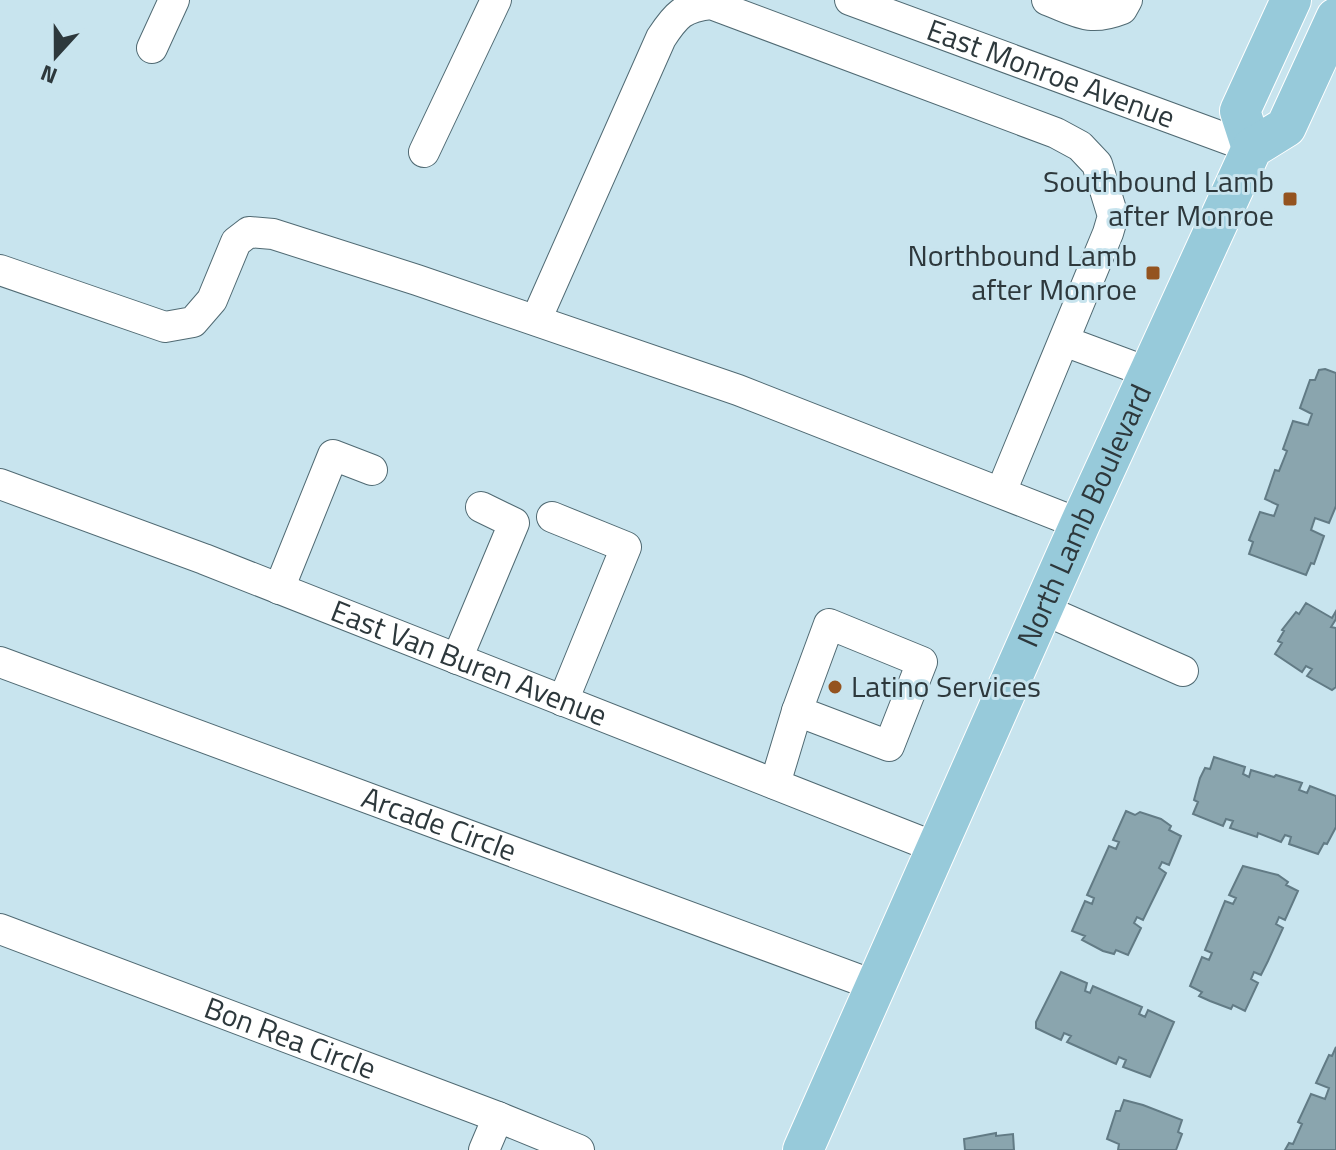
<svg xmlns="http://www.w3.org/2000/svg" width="1336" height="1150" font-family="'Titillium Web',sans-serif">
<rect width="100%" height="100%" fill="#c8e4ee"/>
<path fill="#8aa5ae" stroke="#627b85" stroke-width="2" d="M1325,369L1336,373V506L1329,523L1315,518L1311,530L1324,536L1314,564L1311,563L1306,575L1249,554L1253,542L1249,540L1260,512L1274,516L1278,505L1265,499L1275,470L1279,471L1287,451L1283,449L1293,421L1308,425L1312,414L1300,408L1310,380H1315L1319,370Z
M1306,603L1332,618L1336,611V619L1331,627L1336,628V687L1332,690L1307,676L1312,669L1306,666L1302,672L1275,654L1282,643L1278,641L1284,631L1282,630L1296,612L1299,614Z
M1214,757L1245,767L1243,774L1249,777L1251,770L1274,777L1276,775L1302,783L1299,790L1307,793L1310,786L1336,796V827L1327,844L1324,843L1318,854L1289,844L1291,837L1285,835L1281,842L1258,833L1257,837L1230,828L1233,821L1226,819L1223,826L1193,814L1198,802L1194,800L1200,778L1205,768L1210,769Z
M1126,811L1135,815L1140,812L1161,819L1171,826L1169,830L1181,836L1169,865L1162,862L1159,868L1166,873L1143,920L1137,917L1134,923L1141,928L1128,955L1116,950L1114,954L1103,951L1082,940L1085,936L1072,931L1085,901L1092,904L1094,898L1087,895L1109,846L1116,849L1119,842L1113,840Z
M1243,866L1278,875L1288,882L1286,885L1298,891L1285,920L1279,917L1276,924L1283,928L1268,961L1261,975L1254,972L1251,979L1258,983L1245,1011L1233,1005L1231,1009L1210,1001L1199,996L1202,992L1190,986L1202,957L1209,960L1212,953L1205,950L1225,901L1233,904L1236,898L1229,895Z
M1061,972L1087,983L1085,991L1090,993L1093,986L1142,1007L1139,1014L1145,1017L1148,1010L1174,1022L1150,1077L1123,1067L1126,1060L1119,1057L1116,1064L1067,1042L1071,1036L1064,1033L1061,1040L1036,1028V1022Z
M1336,1047V1150H1285L1289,1143L1293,1144L1302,1124L1298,1122L1311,1094L1325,1099L1329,1088L1316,1083L1329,1055L1332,1056Z
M1124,1100L1143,1105L1182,1120L1178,1132L1182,1134L1176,1150H1118L1119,1144L1107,1139L1116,1111H1120Z
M996,1133V1136L1013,1134L1014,1150H965L964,1139Z"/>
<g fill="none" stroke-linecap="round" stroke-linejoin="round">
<defs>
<g id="minor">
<path id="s1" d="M850,0L1252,148"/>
<path d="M1047,0C1078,12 1089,22 1122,9L1127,0"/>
<path d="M152,48L174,0"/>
<path d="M424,152L496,0"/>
<path d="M0,270L165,327L193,322L212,300L236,242L249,232L273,234L417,280L738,390L1080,524"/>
<path d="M536,320L661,38C676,15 683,7 711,4L1056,133L1080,146L1097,164L1113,216L1108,233L1001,492"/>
<path d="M1064,341L1150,373"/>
<path id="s2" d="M0,484L204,559L937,848"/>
<path d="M552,517L626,547L563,701"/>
<path d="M279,589L333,455L372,470"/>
<path d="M1042,609L1183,671"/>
<path d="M829,624L922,662L889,746L797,711Z"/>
<path d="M457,659L514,523L481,507"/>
<path id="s3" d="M0,662L876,986"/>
<path d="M775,784L797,711"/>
<path id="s4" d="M0,929L498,1117L579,1150"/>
<path d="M484,1150L498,1117"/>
</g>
<g id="major">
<path d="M1252,148L1240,111L1291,0"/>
<path id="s5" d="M803,1150L1080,524L1252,148L1286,127L1336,18"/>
</g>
</defs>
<use href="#minor" stroke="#506a73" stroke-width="32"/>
<use href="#major" stroke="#fff" stroke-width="42"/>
<use href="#minor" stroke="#fff" stroke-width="30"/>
<use href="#major" stroke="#97cada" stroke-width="40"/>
</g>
<g fill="#94531f" stroke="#c8e4ee" stroke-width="3">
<rect x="1282" y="191" width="16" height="16" rx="4"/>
<rect x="1145" y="265" width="16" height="16" rx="4"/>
<circle cx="835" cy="687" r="8"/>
</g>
<g text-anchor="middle" stroke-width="6" stroke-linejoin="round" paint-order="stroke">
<g font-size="30" fill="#2d383c" stroke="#c8e4ee">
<text dy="10" stroke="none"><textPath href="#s1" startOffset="214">East Monroe Avenue</textPath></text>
<text dy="10" stroke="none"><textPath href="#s5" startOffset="694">North Lamb Boulevard</textPath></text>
<text dy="10" stroke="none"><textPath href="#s2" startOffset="502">East Van Buren Avenue</textPath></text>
<text dy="10" stroke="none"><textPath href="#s3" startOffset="468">Arcade Circle</textPath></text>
<text dy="10" stroke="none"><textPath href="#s4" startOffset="310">Bon Rea Circle</textPath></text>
</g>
<g font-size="30" fill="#2d383c" stroke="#c8e4ee" text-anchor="end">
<text x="1274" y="192">Southbound Lamb<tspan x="1274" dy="34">after Monroe</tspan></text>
<text x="1137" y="266">Northbound Lamb<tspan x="1137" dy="34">after Monroe</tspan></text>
<text x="851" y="697" text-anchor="start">Latino Services</text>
</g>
</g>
<g transform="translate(56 56) rotate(201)" stroke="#c8e4ee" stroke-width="6" paint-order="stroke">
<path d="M0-6L14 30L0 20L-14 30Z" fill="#2d383c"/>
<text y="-12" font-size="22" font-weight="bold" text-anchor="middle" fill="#2d383c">N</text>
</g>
</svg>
